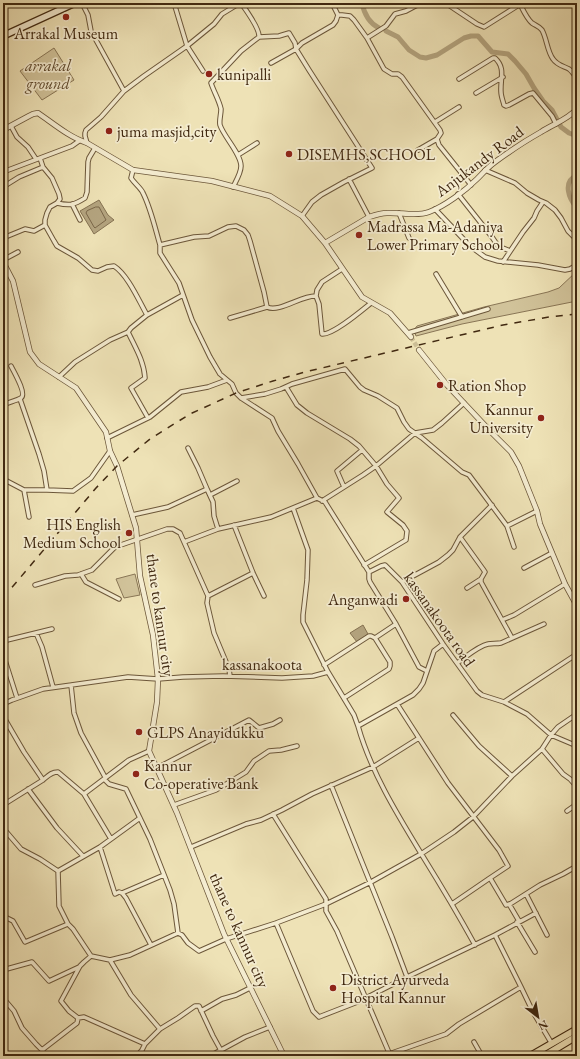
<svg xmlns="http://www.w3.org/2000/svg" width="580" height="1059" font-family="'EB Garamond',serif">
<rect width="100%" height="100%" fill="#eee2b6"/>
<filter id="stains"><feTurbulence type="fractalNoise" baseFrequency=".005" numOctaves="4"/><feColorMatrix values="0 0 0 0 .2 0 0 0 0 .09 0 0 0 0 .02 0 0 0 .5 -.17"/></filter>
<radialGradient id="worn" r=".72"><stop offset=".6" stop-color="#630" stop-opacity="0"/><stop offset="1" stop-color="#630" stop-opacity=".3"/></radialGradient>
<path fill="#d1c39a" stroke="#897656" d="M54,48L74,80L42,100L20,71Z
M577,271V301L462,324L416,336L414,330L417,326L484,307L548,292L559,288Z
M135,574L140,595L124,598L116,579Z"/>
<path fill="#b3a37e" stroke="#857252" d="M99,200L108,215L114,220L94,234L80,211Z
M363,625L368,634L357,642L350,633Z"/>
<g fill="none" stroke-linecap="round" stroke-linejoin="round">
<path stroke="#7a6648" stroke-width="1" d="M96,207H99L106,220L95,228L94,227L86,213L87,211Z"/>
<path stroke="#b3a37e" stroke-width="5" d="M362,3C364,13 369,23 379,28
M386,31L398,37L409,50L420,57L426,58L437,55L464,38L471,36H478L492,52L508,54L515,61L526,74L534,88L543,101L552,110L561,127L569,133L577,136
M577,175C562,182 569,199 577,208"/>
<path stroke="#cbbd95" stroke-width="4.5" stroke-dasharray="4.5 2" stroke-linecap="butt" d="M411,337L419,350"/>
<defs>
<path id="minor" d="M82,3L88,15L91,31L124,91
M145,3H146
M174,3L187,46L203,71
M443,3L447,4L477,24L484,27L522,3
M520,4C523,10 527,19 532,23C536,26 539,26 542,30C547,39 547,51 553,59C557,65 563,66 569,69C572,71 574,75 577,78
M338,15H342L350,16L354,20L367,38L384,69L392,74H398L402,77L440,130L441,133L437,139L418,150
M259,37L279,36L289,33L295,43L296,49L309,70L372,168L344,182L321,195L312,202L302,216
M367,38L386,26L395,14L406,11L421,3
M271,63L296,49L302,43L333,25L336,21L338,15L332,3
M459,79L493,58H495C506,68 500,79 501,92C501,96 503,101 504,105L506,106L509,105L529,94L533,93L552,116L556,124
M476,93L503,77
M435,122L459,107
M11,126L17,137L28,147L36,159
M437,139L439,145L471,185
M87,143L85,136V133L86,130L101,117L124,91L144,76L187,46L214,24L222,14L240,3
M238,155L257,143
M40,158L43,167L52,178L59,194L60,199L57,203L50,207L47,213L45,220V225L54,241L57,246L78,258L92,270L98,271L107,267L114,266C128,275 139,301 147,315
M133,170L131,178C135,184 141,188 143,193C151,209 155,228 160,245L194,237L209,236L228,227L236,226L244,230L248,235L250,241L264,292L267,307C279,313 302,295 316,296L319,304L322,334C333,335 361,311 371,303
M485,170L515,183L527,193L539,200L546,203L555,210L561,218L568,231L577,240
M3,172L72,146L79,141
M349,179L369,217
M3,187L19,177L43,167
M233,187C236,181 241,173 241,166C241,154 224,137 220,125C219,120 221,115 221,109C219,100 214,92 211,83L241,51L259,37C260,29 246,10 241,3
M458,194L492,237L498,246L510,251
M57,203C70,206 74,205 85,198L87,192L88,162L89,158L95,148
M72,204L80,220
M435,209L470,246L485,257L498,261L538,265L565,270L570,269L577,265
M399,213L409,238
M3,238L25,229L34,231L45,225
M160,245V253L179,283L192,320L210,357L220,374L232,384L236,393L241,398L272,418L278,431L298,464L317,498
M3,260L18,252
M503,262L523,232L534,218L537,211L543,202
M436,274L462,317
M316,296L317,290L322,282L342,269
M230,318L267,307
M128,332C135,347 144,361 145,378L131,388L148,418
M408,333L488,309
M59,377L75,362L110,340L128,332L131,328L147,315L183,295
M286,387L297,405L307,413L350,439L359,446L376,466L387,484L399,498L387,512L403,525L407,531L406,540L364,565
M241,398L265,394L281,389L292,384L345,369L360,387L364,390L378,396L397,408L404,422L409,429L422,438L462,472L469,475L484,495L507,526L537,511
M20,399L39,454L44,471L47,490
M3,405C7,403 18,400 21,398C27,394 14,372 11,366
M107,438L150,417L181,392L208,387L227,380
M188,448L198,468L207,489
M3,479L24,490H47L73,491L91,478L110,451
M344,487L337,471L362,450
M24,490L29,517
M210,495L237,481
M322,501L363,475L376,466L415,433L433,430L442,423L464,403
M293,508L308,550L307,580L303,615V622L328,672
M132,515L168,507L207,489L213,502L214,516L218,529
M234,525L253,573L264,596
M507,526L514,547
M460,537L483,569L485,572L481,579V582L512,638
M184,542L218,529L271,517L317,498L325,502L369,572L381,566L385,565L402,582L443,644L477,691L482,695L504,702L527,714L551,735L577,746
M524,568L552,553
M369,572V579L370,582L396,624L375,638
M81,574L86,582L119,599
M402,582L439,562L448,555L453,550L460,537L492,505
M35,585L65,576L78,575L92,570L115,547L167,529H173L180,533L208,596L207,603L214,633L229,669L230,676
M467,588L481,579
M208,596L253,573
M502,620L514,615L565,584
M396,624L419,667L427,671
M36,633L42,647L53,687
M3,641L52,629
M443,644L434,651L423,683L419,689L413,695L358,726C371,772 397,814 422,855C440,884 458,914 475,945
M3,654L17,698
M457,663C466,657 478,646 488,644C492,643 496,644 501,643L544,624
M324,665L369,636H371L375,638L390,662V666L389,669L344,698
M71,685L74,713L81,733L105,777
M504,702L577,654
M3,704L12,700L43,689L128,677L158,679L183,677L223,676L282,678L313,676L328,672L354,715L358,726
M397,704L448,783L499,850L508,866L490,878L506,905L510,904L540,885L563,874L577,866
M453,715L479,746L512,776
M3,716L24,752L43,780L3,805
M542,749L551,735L558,727L577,714
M157,768L249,720L259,728L273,724L280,720
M104,779L109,784L126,789L150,839L170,890L174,904L178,933
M43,780C48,776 51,772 58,772L84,794
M331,785L392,937L407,977
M28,789L57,828L83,856
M174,805L216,790L233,780L246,772L254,761L269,751L281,750L297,746
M567,811L577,804
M273,814L326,899V911L337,931L390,1055
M3,828L21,849L40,859L58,871
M111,839L84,794L129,760L149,751
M100,847L115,894L119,892L122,893L126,898L151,945
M191,847L246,824L261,820L282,810L312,794L373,767L419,738
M122,893L164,875
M526,894L547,935
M452,904L490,878
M509,904L519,921
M3,916L13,921L25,942L68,924L59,906L58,871L100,847L140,818
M517,922L535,952
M276,923L313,1011L319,1017L360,1001L407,977L495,935L521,987L459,1024L446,1034L389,1054
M68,924L73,929L91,956
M495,935L536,913
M110,960L131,995L160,1029
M3,970L32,962L49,981L79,967
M521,987L533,1012L552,1044
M3,998L14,1011L22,1028L36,1044L42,1050L46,1056
M201,1011L222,999L236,995L250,988
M78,1018L84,1017L145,1044
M474,1042L482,1056
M42,1050L77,1023L78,1018L69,1011L61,1001L80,966L84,962L91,956L110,960L130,955L178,933L182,935L188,943L199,951L226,939L276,923L326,904L371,882L421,854L454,832L473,817L512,776L542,749L563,774L570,779L577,787
M137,1056L142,1050L145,1044L160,1029L178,1018L195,1006H199L213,1036L224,1056
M210,1056L245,1037L270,1027"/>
<path id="tertiary" d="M3,130L29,116L33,114L38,113C54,124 69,137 87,143L133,170L212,181L270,196L302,216L325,243L362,297L390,313L411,337
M325,243L369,217C375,215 381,213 387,213C401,212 416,217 429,212C445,206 465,191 477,179C483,173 488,167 495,162C510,151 525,141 541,132C553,124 567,120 577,109
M3,262L13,281L30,352L39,364L76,388L106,432L110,451L117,466L136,528L140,576L153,635L158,679L157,702L149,751L177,813L224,934L284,1056
M419,350L447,385L492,433L511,452L519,466L537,511L540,524L565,584L577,606"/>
<path id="secondary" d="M3,36L75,3"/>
<path id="trunk" d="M530,1056L577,1029
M544,1056L577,1036"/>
</defs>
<use href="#minor" stroke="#6c573a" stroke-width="5.5"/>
<use href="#tertiary" stroke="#6c573a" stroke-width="6"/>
<use href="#secondary" stroke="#412911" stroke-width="8"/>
<use href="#trunk" stroke="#412911" stroke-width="8"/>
<use href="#minor" stroke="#f4ecd0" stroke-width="3.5"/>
<use href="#tertiary" stroke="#f4ecd0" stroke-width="4.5"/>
<use href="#secondary" stroke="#f4ecd0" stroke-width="5.5"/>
<use href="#trunk" stroke="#eee2b6" stroke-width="6"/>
<path stroke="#412911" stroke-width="1.5" stroke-dasharray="7 7" stroke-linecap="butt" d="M3,598L96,488L117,466L150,439L190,414L236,393L273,381L305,372L503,325L549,317L577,314"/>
</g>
<g fill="#8f2418" stroke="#f4ecd0" stroke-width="1.5">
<circle cx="66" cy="17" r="4"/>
<circle cx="209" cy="74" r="4"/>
<circle cx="109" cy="131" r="4"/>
<circle cx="289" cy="154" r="4"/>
<circle cx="359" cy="235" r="4"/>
<circle cx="440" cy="385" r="4"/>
<circle cx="541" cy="418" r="4"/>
<circle cx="129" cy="533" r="4"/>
<circle cx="406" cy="599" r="4"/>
<circle cx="139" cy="732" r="4"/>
<circle cx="136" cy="774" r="4"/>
<circle cx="333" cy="988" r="4"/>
</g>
<g text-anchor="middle" stroke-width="3.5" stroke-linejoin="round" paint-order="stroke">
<g font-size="16" fill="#412911" stroke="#f4ecd0" text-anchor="start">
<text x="66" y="39" text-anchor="middle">Arrakal Museum</text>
<text x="217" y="80">kunipalli</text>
<text x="117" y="137">juma masjid,city</text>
<text x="297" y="160">DISEMHS,SCHOOL</text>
<text x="367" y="232">Madrassa Ma-Adaniya<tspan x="367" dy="18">Lower Primary School</tspan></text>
<text x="448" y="391">Ration Shop</text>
<text x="533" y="415" text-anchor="end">Kannur<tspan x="533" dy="18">University</tspan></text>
<text x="121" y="530" text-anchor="end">HIS English<tspan x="121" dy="18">Medium School</tspan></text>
<text x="398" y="605" text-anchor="end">Anganwadi</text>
<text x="147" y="738">GLPS Anayidukku</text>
<text x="144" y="771">Kannur<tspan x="144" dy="18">Co-operative Bank</tspan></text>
<text x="341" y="985">District Ayurveda<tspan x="341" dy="18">Hospital Kannur</tspan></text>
</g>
<g font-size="16" font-style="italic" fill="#5e482c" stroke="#f4ecd0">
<text x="48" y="71">arrakal<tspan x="48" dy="18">ground</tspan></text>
</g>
<g font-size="16" fill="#412911" stroke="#f4ecd0">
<text transform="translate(479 161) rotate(-37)" y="6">Anjukandy Road</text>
<text transform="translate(161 615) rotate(82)" y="6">thane to kannur city</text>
<text transform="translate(440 619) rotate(55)" y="6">kassanakoota road</text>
<text x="262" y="670">kassanakoota</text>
<text transform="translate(240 930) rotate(66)" y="6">thane to kannur city</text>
</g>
</g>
<rect width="580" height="1059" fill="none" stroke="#eee2b6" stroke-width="16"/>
<rect x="4" y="4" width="572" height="1051" fill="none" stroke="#412911" stroke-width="2"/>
<rect x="8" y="8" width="564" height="1043" fill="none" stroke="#412911"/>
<g transform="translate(538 1017) rotate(149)" stroke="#f4ecd0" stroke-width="3" paint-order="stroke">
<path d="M0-3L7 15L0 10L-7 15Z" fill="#412911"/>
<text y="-6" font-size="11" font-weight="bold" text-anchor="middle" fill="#412911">N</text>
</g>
<rect width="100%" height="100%" filter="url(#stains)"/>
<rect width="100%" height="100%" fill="url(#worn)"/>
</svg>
